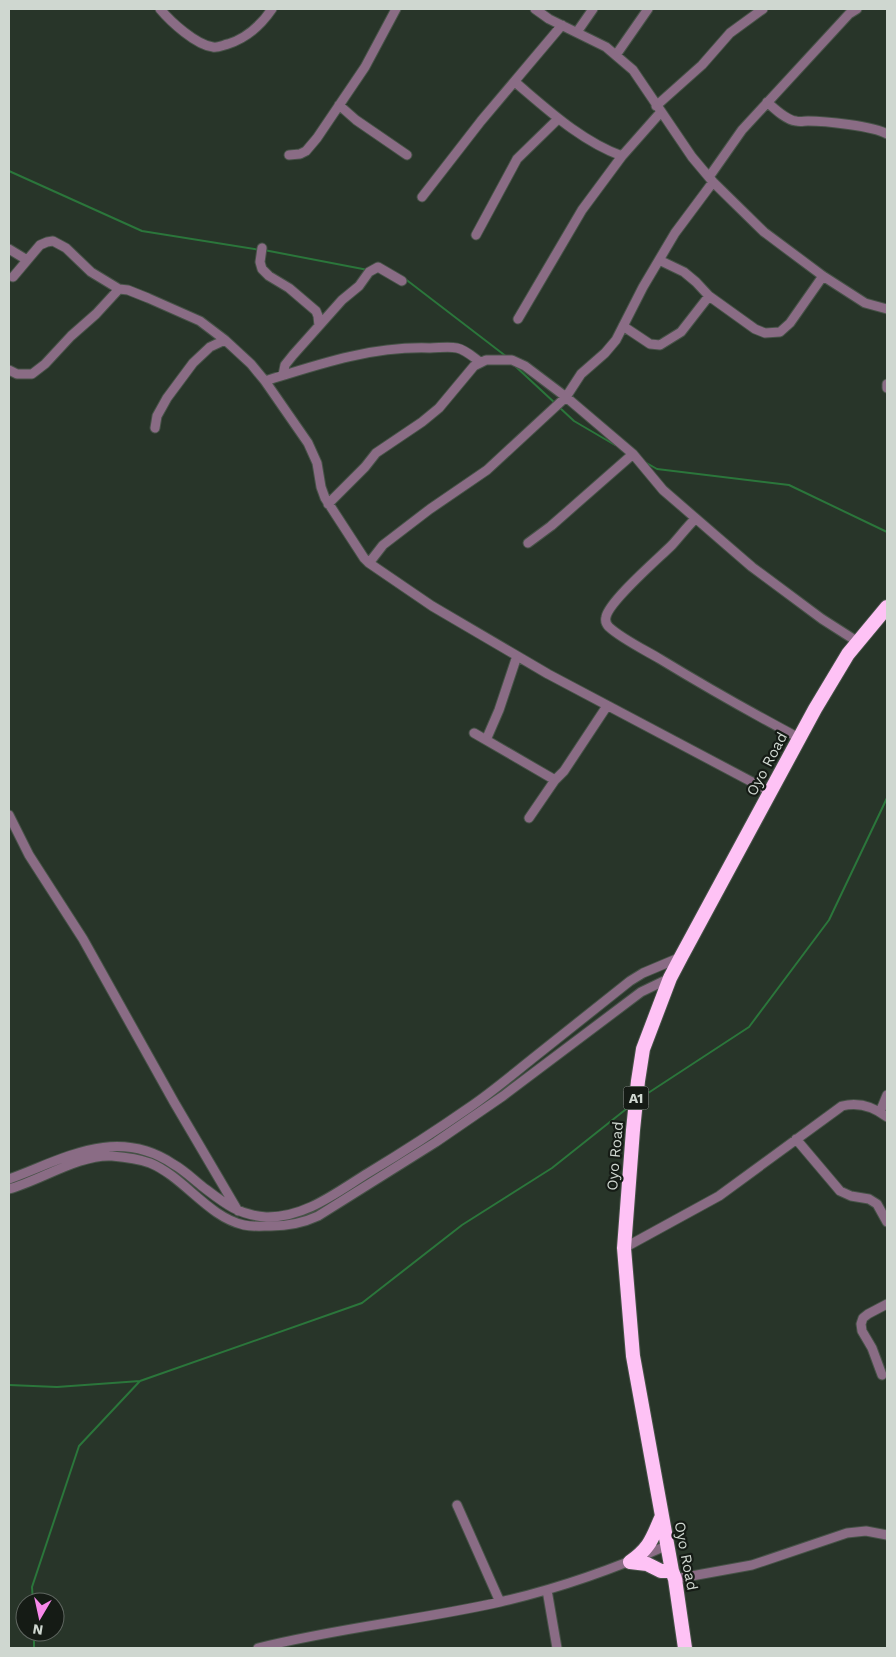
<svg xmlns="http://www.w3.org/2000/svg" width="896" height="1657" font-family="'Work Sans',sans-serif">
<rect width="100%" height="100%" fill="#283529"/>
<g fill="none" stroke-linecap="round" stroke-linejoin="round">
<path stroke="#2b763b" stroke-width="2" d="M9,171L142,231L260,250
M264,250L368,270
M404,278L507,357
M514,365L556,404
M559,407L574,421L615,445
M643,461L657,469L789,485L887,532
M642,1097L749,1027L829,920L887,798
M9,1385L57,1387L140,1381L362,1303L462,1225L552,1168L630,1106
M33,1602L32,1587L79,1446L140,1381
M34,1632V1648"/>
<defs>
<path id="minor" d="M160,9C171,22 196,45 213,47C218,48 223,45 228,44C247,38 261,25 272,9
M535,9L549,19L606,47L633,70L692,157L713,182L764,232L823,276L865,303L887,309
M577,32L593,9
M616,55L648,9
M515,82C548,110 581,141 622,156
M767,102C775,109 786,120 796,121C800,122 804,121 808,121C824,121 874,126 887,134
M339,105L356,120L407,155
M656,106L702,65L730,33L763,9
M289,155L300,154L306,151L317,138L365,67L396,9
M709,177L742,130L849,14L857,9
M422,197L481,121L562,25
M476,235L517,159L558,119
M262,248L260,262L262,269L269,276L289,288L316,311L318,316L319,326
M9,249L27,260
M659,260L684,272L696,282L709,296L755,329L765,333L780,332L790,323L823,276
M13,277L40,245L47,242L53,241L66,248L91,272L119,289L128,290L148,298L200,321L225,340L251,364L265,381L308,443L317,463L321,487L325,498L364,558L369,563L432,606L548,674L771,792
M518,319L582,210L622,156L660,113
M623,326L650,344L660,345L681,332L709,296
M9,370L17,374H32L45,364L71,336L96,314L119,289
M283,375L285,365L293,355L342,300L359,286L369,272L378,267L402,281
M265,381C319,364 372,346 430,348C439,348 448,346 457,348C466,350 473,357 480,362
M887,384V388
M155,428L157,416L167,398L193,363L210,347L225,340
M328,504L365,467L376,453L422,422L439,408L474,366L486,360H512L525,366L566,397L633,454L663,490L752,567L822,619L858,642
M695,519C687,527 680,536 672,545C659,558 609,601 606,617C605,621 606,624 609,627C622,639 645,650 660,659C706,687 752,713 799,738
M528,543L551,526L633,454
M369,563L383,545L430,509L487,470L566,397L581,374L605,353L616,340L643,287L675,233L713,182
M474,733L555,780
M486,740L499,710L517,656
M9,815L29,855L83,939L174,1102L238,1211
M529,818L555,780L564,771L607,706
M880,1112L887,1095
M796,1139L840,1191L851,1196L869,1199L877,1204L887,1222
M9,1179C64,1159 116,1126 173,1164C184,1170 193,1179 203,1187C224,1203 238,1215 266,1217C305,1218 337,1192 368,1173C403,1152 437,1130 470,1107C492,1092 512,1075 532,1059C565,1033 597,1007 630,981L643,973L681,957
M9,1189C41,1180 80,1154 112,1156C124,1157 139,1159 150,1163C184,1177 208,1217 244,1225C253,1227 262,1226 271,1226C287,1226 303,1223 318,1216L436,1142L503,1096L641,992L670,978
M624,1248L719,1196L842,1106C858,1102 874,1107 887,1117
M882,1375L872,1348L862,1331L861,1324L863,1318L868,1314L887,1304
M457,1505L500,1602
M675,1579L752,1565L847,1533L866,1531L887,1535
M547,1590L557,1648
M258,1648C337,1628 420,1620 500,1602C557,1589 614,1569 668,1545"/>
<path id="highway" d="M630,1562C651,1547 652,1538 662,1516
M630,1562L647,1564L661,1571H672
M685,1648L675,1579L672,1571L633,1356L624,1248L633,1130L638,1081L643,1049L670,978L681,957L815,709L848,654L887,607"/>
</defs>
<use href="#minor" stroke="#465247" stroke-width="11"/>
<use href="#highway" stroke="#465247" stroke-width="16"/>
<use href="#minor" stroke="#8a6c85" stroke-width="9"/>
<use href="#highway" stroke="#fec2f5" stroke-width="14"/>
</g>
<g text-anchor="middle" stroke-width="4.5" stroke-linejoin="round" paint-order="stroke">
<rect fill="#151b15" stroke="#979f98" stroke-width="1" x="623.5" y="1086.5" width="25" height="23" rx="4"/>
<g font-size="14" font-weight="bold" fill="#cfd7d0">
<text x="636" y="1103">A1</text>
</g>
<g font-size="15" fill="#cfd7d0" stroke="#151b15">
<text transform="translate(767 764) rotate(-62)" y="5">Oyo Road</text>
<text transform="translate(615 1156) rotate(-85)" y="5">Oyo Road</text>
<text transform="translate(686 1556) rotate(79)" y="5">Oyo Road</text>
</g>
</g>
<rect width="896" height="1657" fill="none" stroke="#cfd7d0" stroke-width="20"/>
<g transform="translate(40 1617) rotate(189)"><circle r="24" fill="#151b15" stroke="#5f6660"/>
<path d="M0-4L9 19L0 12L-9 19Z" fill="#f888ea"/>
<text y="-8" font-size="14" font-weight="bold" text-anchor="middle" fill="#cfd7d0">N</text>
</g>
</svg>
